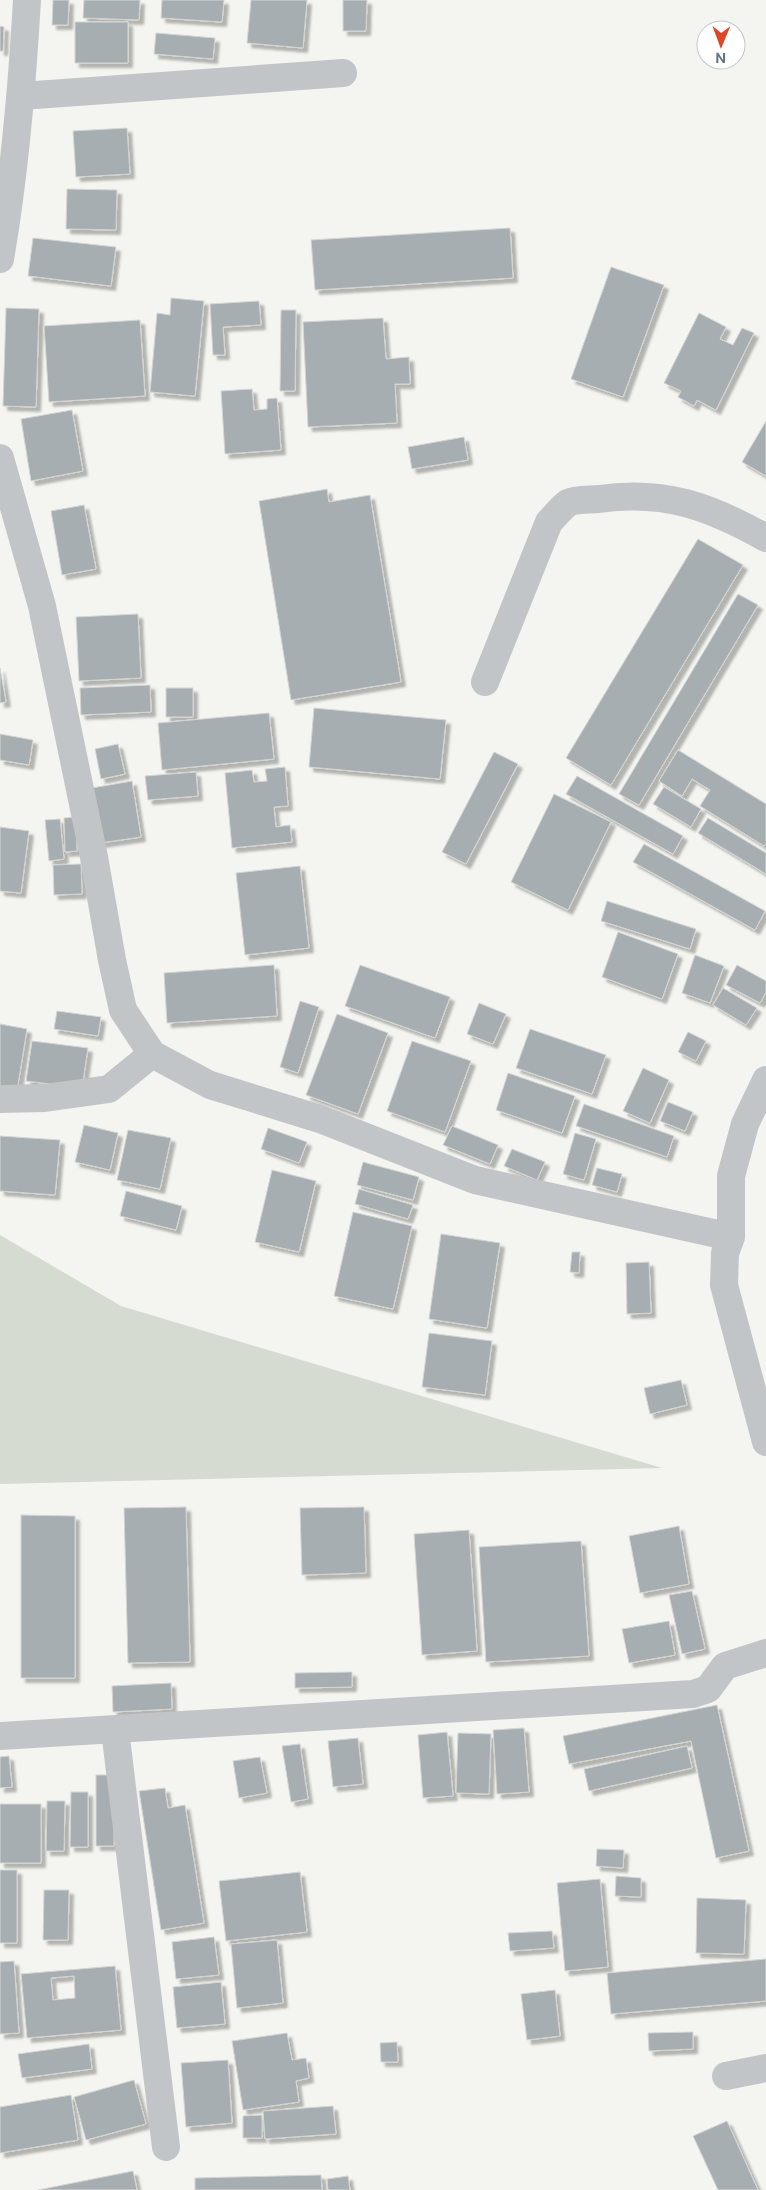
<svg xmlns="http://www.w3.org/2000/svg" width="766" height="2190" font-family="'Public Sans',sans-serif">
<defs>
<filter id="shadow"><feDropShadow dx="4.5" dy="4.5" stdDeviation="1" flood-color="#0004"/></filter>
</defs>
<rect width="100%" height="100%" fill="#f4f4f0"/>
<path fill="#d5dbd1" d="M0,1235L121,1306L662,1468L0,1484Z"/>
<path fill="#a6aeb2" stroke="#d5d5d3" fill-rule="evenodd" filter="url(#shadow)" d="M53,0H69L68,25H52Z
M84,0H140L139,20L83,18Z
M162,0H224L222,22L161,18Z
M251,0H307L303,48L247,43Z
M343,0H367L366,31H343Z
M75,22H128V63H75Z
M0,26L4,27L3,51H0Z
M156,33L215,38L213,59L154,54Z
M127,128L130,174L76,177L73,131Z
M67,189L117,190L116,230L66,229Z
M510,228L513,278L315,290L311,240Z
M33,238L116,247L111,286L28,276Z
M611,267L664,285L623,397L571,379Z
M171,298L204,301L195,396L150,392L157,313L170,315Z
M259,301L261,325L223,327L225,355H213L210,304Z
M6,308L39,309L36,407L3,406Z
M281,310H296L295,391H280Z
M699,313L726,327L720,339L733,345L742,328L754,333L716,410L697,400L694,406L678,397L681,391L664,383Z
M383,318L386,359L409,357L410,384H395L397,423L308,427L303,322Z
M140,320L145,396L49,402L44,326Z
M252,389L254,410L267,409V399L277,398L281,450L225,454L221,391Z
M72,410L83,471L31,481L21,419Z
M766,421V476L742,462Z
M464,437L468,460L412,469L408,447Z
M327,489L329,502L370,495L401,682L291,700L259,501Z
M84,505L96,569L62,575L51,511Z
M698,539L743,565L611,785L566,758Z
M738,594L758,605L639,805L619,794Z
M138,614L141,678L79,681L76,617Z
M0,668L6,702L0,703Z
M150,685L151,712L81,715L80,688Z
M166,688H193V717H166Z
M314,708L446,720L440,779L309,767Z
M269,713L274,759L162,770L158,723Z
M0,734L33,740L29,765L0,760Z
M118,744L125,774L101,779L95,749Z
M678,750L766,804V844L764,846L700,806L710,790L692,779L682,796L659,781Z
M494,752L518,764L466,864L442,852Z
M285,767L288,806L274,807L276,827L290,825L292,842L232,848L225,773L252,770L254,782L267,781L265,769Z
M196,772L198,796L148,800L145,776Z
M577,776L683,836L673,854L566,794Z
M132,781L141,837L100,843L92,788Z
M664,787L701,809L691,827L653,804Z
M554,794L611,822L568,910L511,882Z
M76,817L77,851L65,852L64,818Z
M708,818L766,853V874L698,833Z
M60,819L64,859L49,861L45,820Z
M0,827L29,831L21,893L0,891Z
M644,844L765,911L755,930L633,862Z
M81,864L82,894L54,895L53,865Z
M300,866L309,948L245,955L236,873Z
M607,901L696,929L690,949L601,921Z
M618,932L678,954L662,999L602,977Z
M695,955L724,966L710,1003L682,993Z
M274,965L277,1016L167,1023L164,973Z
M360,965L450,997L435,1038L345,1006Z
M737,965L766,981V992L760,1003L726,985Z
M723,988L757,1008L746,1025L713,1005Z
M300,1001L319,1007L298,1073L280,1067Z
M479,1003L506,1014L493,1044L467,1034Z
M57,1011L101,1017L98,1036L54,1029Z
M337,1014L388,1033L358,1114L306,1095Z
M0,1024L27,1029L16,1097L0,1094Z
M530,1029L606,1055L592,1094L516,1068Z
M688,1032L706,1041L696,1061L678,1052Z
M32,1041L88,1048L82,1088L26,1081Z
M412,1041L471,1061L445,1132L387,1111Z
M643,1068L669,1080L650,1123L623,1111Z
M508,1073L575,1096L562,1133L496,1110Z
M668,1102L693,1112L685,1131L660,1121Z
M584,1104L674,1136L667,1157L576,1126Z
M84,1125L118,1133L110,1170L75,1162Z
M452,1126L498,1145L490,1164L443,1145Z
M268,1128L307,1142L299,1163L261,1149Z
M128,1130L171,1138L160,1189L117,1180Z
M575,1133L596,1139L584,1180L563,1174Z
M0,1136L60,1140L55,1195L0,1191Z
M512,1149L545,1162L537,1180L504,1166Z
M363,1162L419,1177L413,1200L357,1185Z
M597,1168L622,1174L617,1192L592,1185Z
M272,1170L316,1181L299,1252L255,1242Z
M359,1189L413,1205L408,1219L355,1204Z
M126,1191L182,1206L176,1230L120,1216Z
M353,1212L412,1226L393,1309L334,1296Z
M441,1234L500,1243L487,1328L429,1319Z
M572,1252H580L579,1273L570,1272Z
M649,1262L651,1313L627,1314L626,1263Z
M429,1333L492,1341L485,1395L422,1387Z
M681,1380L687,1405L650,1414L644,1388Z
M186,1507L190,1662L128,1663L124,1508Z
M364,1507L366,1573L302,1575L300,1508Z
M21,1515L75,1516V1678H21Z
M679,1526L689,1584L640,1593L629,1536Z
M469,1530L477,1651L422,1655L414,1534Z
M581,1541L589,1656L486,1662L479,1547Z
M692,1591L705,1649L682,1654L669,1595Z
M669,1621L675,1655L629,1663L622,1629Z
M352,1672V1687L295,1688V1673Z
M171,1683L172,1709L113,1712L112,1686Z
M717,1705L749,1851L716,1858L691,1741L569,1764L563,1736Z
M524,1728L529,1792L497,1794L493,1730Z
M447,1732L453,1796L423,1798L418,1735Z
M458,1733L491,1734L489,1794L456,1793Z
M358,1738L363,1784L333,1787L328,1741Z
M300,1744L308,1799L291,1802L282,1746Z
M687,1746L692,1768L589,1791L584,1769Z
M9,1756L12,1787L0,1788V1757Z
M260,1757L267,1793L239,1798L233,1761Z
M96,1775H114V1846H96Z
M165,1788L168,1808L185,1805L204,1923L161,1930L139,1791Z
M71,1792H88V1847H70Z
M47,1801H65L64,1851H46Z
M0,1804H41V1863H0Z
M597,1849L624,1850L623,1868L596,1866Z
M0,1870H17V1943H0Z
M300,1872L307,1932L226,1941L219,1881Z
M616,1876L641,1878V1897L615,1896Z
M600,1879L608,1967L565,1971L557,1883Z
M44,1890H69L68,1940H43Z
M697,1898L746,1900L744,1954L696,1953Z
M552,1931L554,1948L510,1951L508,1933Z
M214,1937L219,1975L176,1979L172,1942Z
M277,1940L283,2003L237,2008L231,1944Z
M766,1959V2001L611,2014L607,1973Z
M14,1961L19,2033L0,2034V1962Z
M115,1966L121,2030L27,2038L21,1974ZM74,1976L75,1998L53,2000L51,1978Z
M221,1982L225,2024L177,2028L173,1987Z
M555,1990L560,2036L527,2040L521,1994Z
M693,2032V2049L649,2051L648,2033Z
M287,2033L292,2060L306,2058L309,2078L296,2081L299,2102L243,2110L232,2041Z
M397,2042L398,2062H381L380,2043Z
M89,2044L92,2069L22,2078L18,2054Z
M228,2060L232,2123L186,2127L181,2063Z
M134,2080L146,2124L86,2140L74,2097Z
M71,2095L78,2140L0,2153V2107Z
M333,2106L336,2134L265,2139L263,2111Z
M262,2115V2138H243V2116Z
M727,2121L758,2190H718L693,2136Z
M133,2171L137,2190H38Z
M321,2175L322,2190H195V2178Z
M348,2176L350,2190H328L327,2179Z"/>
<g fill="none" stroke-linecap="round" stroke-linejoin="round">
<path stroke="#c2c5c8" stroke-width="28" d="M21,96L343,73
M0,259C15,173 22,87 27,0
M0,458L42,606L94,857L112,960L123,1010L152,1054L210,1085L320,1119L475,1180L731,1237
M485,682L549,522C555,516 562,507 568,503C576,499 590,500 599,499C665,490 709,506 766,538
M766,1080L745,1124L731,1176V1237L725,1253L724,1285L766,1442
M0,1099L45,1098L109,1089L152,1054
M115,1730L166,2147
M0,1736L693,1694L708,1689L725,1666L766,1653
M726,2076L766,2068"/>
</g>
<g transform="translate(721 45) rotate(181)"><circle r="24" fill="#ffffff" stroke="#c1c8cc"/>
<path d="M0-4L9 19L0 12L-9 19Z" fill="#dc4727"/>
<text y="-8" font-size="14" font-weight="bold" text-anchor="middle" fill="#647580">N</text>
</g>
</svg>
